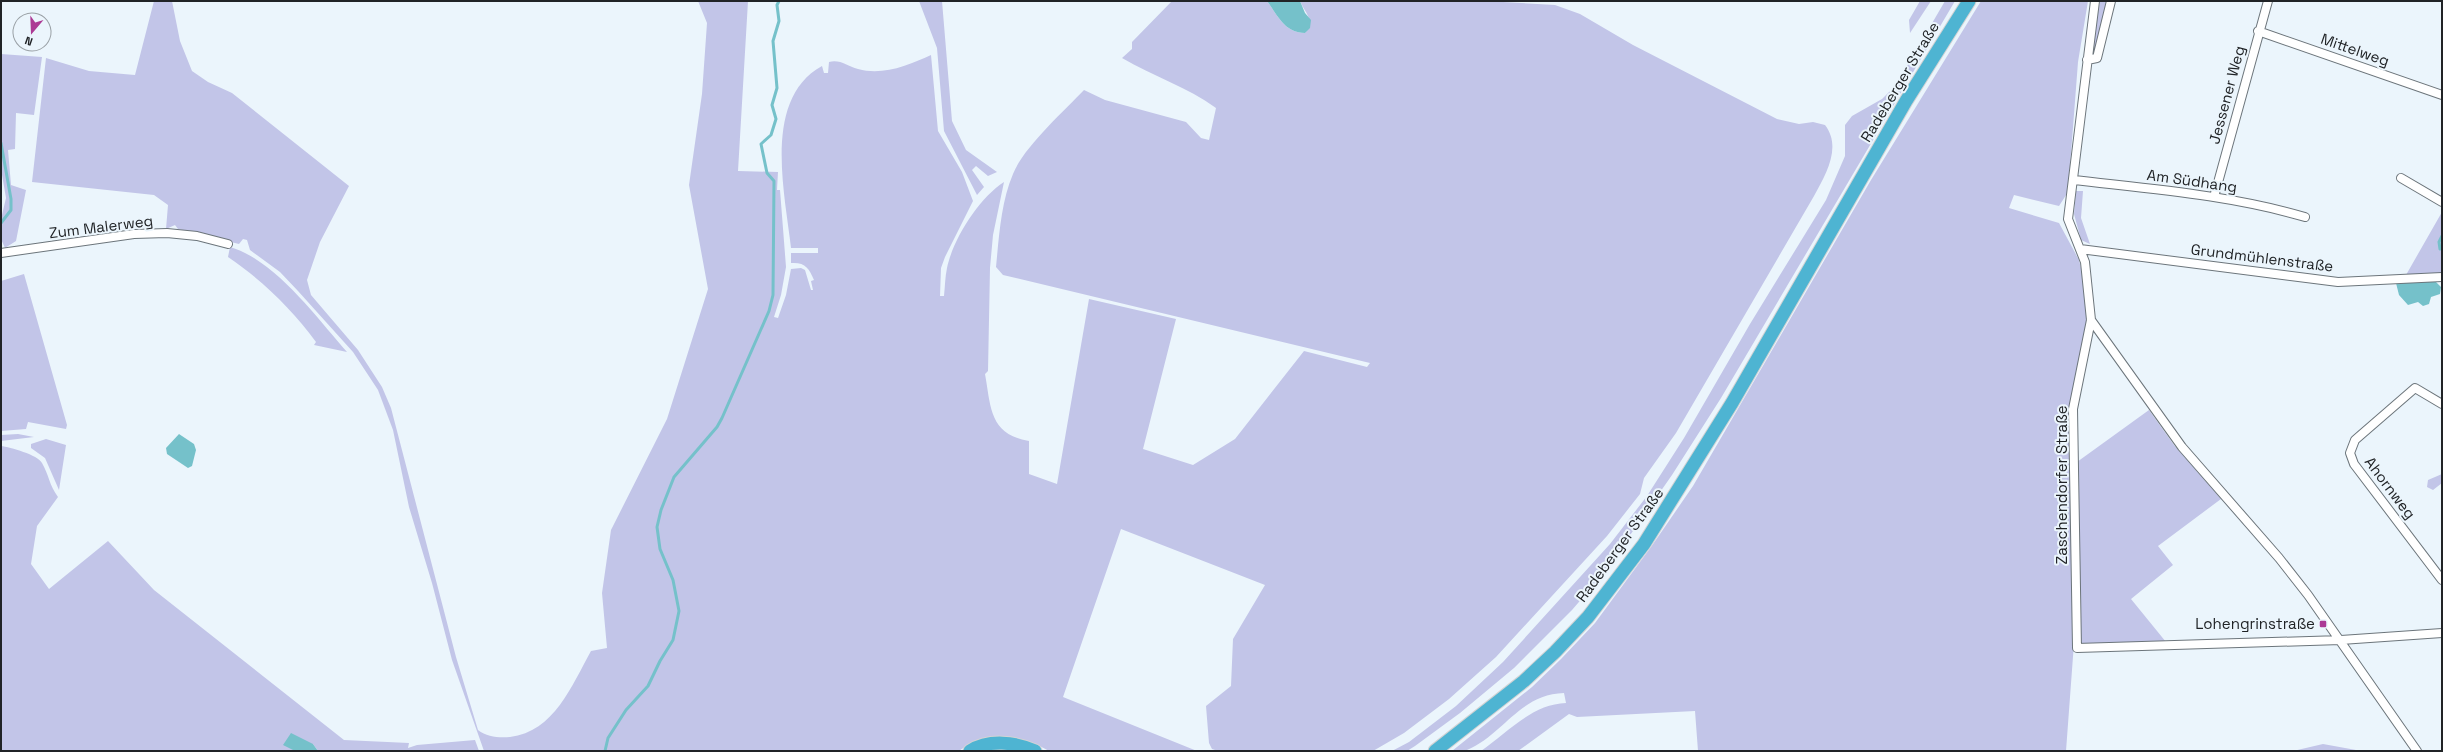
<svg xmlns="http://www.w3.org/2000/svg" width="2443" height="752" font-family="'Space Grotesk',sans-serif">
<rect width="100%" height="100%" fill="#ebf5fc"/>
<path fill="#c2c5e8" d="M154,1H172L180,41L192,71L208,82L232,93L349,186L320,242L307,280L311,295L358,350L382,387L391,408L456,657L478,730C487,737 499,738 510,737C554,732 572,685 591,651L607,648L602,593L611,530L667,419L708,289L689,185L702,94L707,23L698,1H748L738,171L778,172L777,190H780L786,267L781,295L774,317L778,318L786,295L791,269L801,268L805,270L811,290H813L811,281L814,280C809,268 805,262 791,263V253H818V248H791C785,193 762,99 822,66L824,73H828L829,62C840,59 847,66 858,69C883,76 909,65 931,55L938,131L962,172L973,201L945,257L941,268L940,296H944C945,287 945,277 947,268C953,239 979,198 1004,182L993,235L990,268L988,371L985,374C991,407 989,434 1029,441V474L1057,484L1089,299L1176,319L1143,449L1193,465L1235,439L1304,351L1367,367L1370,363L1003,275L996,267C999,237 1001,202 1013,174C1023,148 1064,111 1084,90L1105,100L1186,122L1201,138L1209,140L1216,108C1187,87 1153,76 1122,58L1132,49V42L1172,1H1267C1278,16 1285,33 1305,33C1316,21 1305,13 1300,1H1485L1555,5L1580,14L1633,45L1777,119L1799,124L1813,122L1825,125C1842,147 1826,174 1814,196L1676,433L1644,478L1640,494L1607,536L1496,657L1449,699L1404,733L1373,751H1218L1212,749L1209,743L1206,706L1231,686L1233,639L1265,585L1121,529L1063,697L1197,751H1049C1024,735 984,732 959,751H484L452,660L432,583L409,507L393,430L378,390L353,352L298,291L280,272L250,250L247,240L243,239L239,244L178,229L175,225L166,229L168,205L154,195L32,182L46,58L89,71L135,75Z
M919,1H942L952,121L966,150L997,172L988,176L976,166L972,170L984,187L977,195L944,131L937,48Z
M1920,1H1931L1910,33L1909,20Z
M1945,1H1955L1721,398L1672,475L1603,574L1572,610L1514,668L1460,713L1415,746L1407,751H1392L1409,742L1456,706L1503,662L1610,544L1647,496L1684,438L1750,324L1826,200L1845,156V125L1852,116L1882,99L1896,85Z
M1981,1H2088L2078,62L2068,192L2059,206L2014,195L2009,208L2059,223L2079,260L2084,280L2087,317L2071,409L2074,643L2066,751H1698L1695,711L1577,717L1569,714L1518,751H1481C1507,733 1532,704 1566,703L1564,693C1520,694 1504,734 1467,750C1463,752 1456,751 1452,751L1532,687L1561,659L1595,623L1651,547L1693,486L1871,180Z
M2100,1H2107L2094,53H2091Z
M1,54L42,57L34,115L16,113L15,149L8,150L11,185L26,190L16,241L5,248L1,239V219L6,198L1,169Z
M2076,191H2083L2081,218L2090,244L2081,240L2074,214Z
M2442,212V273L2406,275Z
M230,247C275,260 317,318 347,352L314,345L316,342C292,309 262,280 228,257Z
M24,274L67,425L66,429L28,422L26,429L1,431V281Z
M2149,410L2174,445L2221,499L2158,546L2173,565L2131,599L2166,642L2082,644L2080,643L2077,462Z
M18,434L34,437L1,441V435Z
M46,439L66,445L59,490L45,458L31,448V444Z
M1,446C10,447 38,455 42,463C49,475 49,485 58,497L37,526L31,564L49,589L108,541L154,590L344,740L409,743L408,748L417,745L475,740L479,751H318L313,744L294,750L295,751H1Z
M2442,474V483L2433,490L2427,487L2428,480Z
M2323,744L2356,750L2357,751H2293Z"/>
<path fill="#75c1ca" d="M1267,1H1300L1305,13L1311,20L1310,28L1305,33C1285,33 1278,16 1267,1Z
M2435,281L2441,287L2440,294L2431,297L2429,304L2423,306L2418,302L2408,305L2399,295L2396,283Z
M179,434L194,444L196,450L192,466L188,468L167,454L166,448Z
M291,733L313,744L318,751H295L283,745Z"/>
<g fill="none" stroke-linecap="round" stroke-linejoin="round">
<path stroke="#75c1ca" stroke-width="3" d="M1,143L11,199V210L1,223
M2440,249L2439,242L2442,236
M605,751L608,738L626,710L648,686L660,661L673,640L679,611L673,580L660,549L657,527L661,510L674,477L717,427L722,418L769,311L773,295L774,181L767,173L761,144L771,135L776,119L772,105L777,88L773,41L779,21L777,5L779,1"/>
<defs>
<path id="minor" d="M2095,1L2068,219L2085,262L2091,320L2073,409L2077,648L2341,640L2442,633
M2258,31L2442,95
M2087,60L2097,58L2111,1
M2401,178L2442,202
M2074,180C2151,189 2230,195 2305,217
M2214,197L2268,1
M2080,249L2338,282L2442,277
M1,253L134,234L167,233L197,236L228,244
M2091,320L2182,447L2279,558L2308,595L2417,751
M2442,404L2415,388L2355,440L2350,453L2354,464L2442,580"/>
<path id="trunk" d="M970,751C989,739 1015,742 1035,751
M1435,751L1524,681L1555,652L1588,617L1644,544L1732,403L1906,101L1969,1"/>
</defs>
<use href="#minor" stroke="#6c757b" stroke-width="10"/>
<use href="#trunk" stroke="#d2d3d4" stroke-width="15"/>
<use href="#minor" stroke="#fff" stroke-width="8"/>
<use href="#trunk" stroke="#4eb4d2" stroke-width="13"/>
</g>
<rect fill="#ac3a95" stroke="#ebf5fc" stroke-width="1.5" x="2319" y="620" width="8" height="8" rx="2"/>
<g text-anchor="middle" stroke-width="4" stroke-linejoin="round" paint-order="stroke">
<g font-size="15" fill="#202326" stroke="#ebf5fc">
<text transform="translate(2355 50) rotate(19)" y="5">Mittelweg</text>
<text transform="translate(1900 82) rotate(-59)" y="5">Radeberger Straße</text>
<text transform="translate(2227 95) rotate(-75)" y="5">Jessener Weg</text>
<text transform="translate(2192 181) rotate(8)" y="5">Am Südhang</text>
<text transform="translate(101 227) rotate(-7)" y="5">Zum Malerweg</text>
<text transform="translate(2262 258) rotate(7)" y="5">Grundmühlenstraße</text>
<text transform="translate(2062 485) rotate(-90)" y="5">Zaschendorfer Straße</text>
<text transform="translate(2390 488) rotate(53)" y="5">Ahornweg</text>
<text transform="translate(1620 545) rotate(-54)" y="5">Radeberger Straße</text>
</g>
<g font-size="15" fill="#202326" stroke="#ebf5fc" text-anchor="end">
<text x="2315" y="629">Lohengrinstraße</text>
</g>
</g>
<rect width="2443" height="752" fill="none" stroke="#202326" stroke-width="4"/>
<g transform="translate(32 32) rotate(199)"><circle r="19" fill="#ebf5fc" stroke="#9aa1a6"/>
<path d="M0-3L7 15L0 10L-7 15Z" fill="#ac3a95"/>
<text y="-6" font-size="11" font-weight="bold" text-anchor="middle" fill="#202326">N</text>
</g>
</svg>
